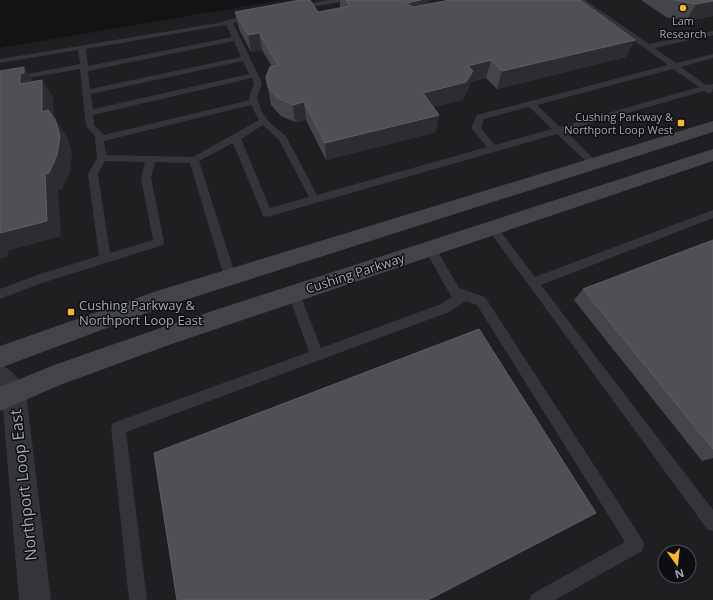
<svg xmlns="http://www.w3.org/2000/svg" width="713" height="600" font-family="'Open Sans',sans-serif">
<rect width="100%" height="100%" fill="#131315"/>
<path fill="#1f1f22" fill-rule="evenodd" d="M283,0H713V600H0V48ZM665,552H689V576H665Z"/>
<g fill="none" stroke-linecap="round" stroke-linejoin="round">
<path fill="#34353a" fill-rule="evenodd" d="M329,0H345L342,2L298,9L295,7L298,5Z
M578,0H585L649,44L713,31V35L654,48L676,63L713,54V58L681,67L706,85L713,84V89H712L713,91L709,94L704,91L565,131L596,161L598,163L596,165H590L557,134L267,217L263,216L262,213L233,143L199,161L236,277L234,280L230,282L226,280L224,277L190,163L155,162L151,178L164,242L163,245L42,283L0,299V289L40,274L99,256L88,174L97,158L95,136L86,126L80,69L0,83V79L80,64L78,50L0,63V59L218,23L250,14H254V16L233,23L262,83L257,98L262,112L271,124L286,136L317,195L487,147L471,128L477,115L668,65ZM226,25L232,37L88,66L86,49ZM234,41L241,57L90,89L88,71ZM243,61L249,74L93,109L91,94ZM673,69L699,87L560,127L537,105ZM252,78L254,83L249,98L250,100L104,135L94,125L93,115ZM251,105L259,120L193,157L106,155L104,141ZM529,107L552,129L495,145L481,128L484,119ZM263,125L279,140L309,197L270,208L241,139ZM105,161L145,162L141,178L153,240L110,253L98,174Z
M713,210V218L541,285L713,510V531L707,529L487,228L488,225H496L535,277Z
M430,244L434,245L459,288L485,297L642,539L644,545L642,551L555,600H529L532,594L625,542L477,305L466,301L449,312L126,432L147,600H129L111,428L113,423L309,352L288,293L290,289L294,288L298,289L321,348L441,304L453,296H451L424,248L426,245Z"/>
<path fill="#34353a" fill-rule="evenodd" d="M0,365C12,369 21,380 26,392L51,600H19L2,397L0,394Z"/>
<path fill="#42444a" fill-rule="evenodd" d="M713,121V132L163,307L0,368V346L160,290Z
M713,149V161L169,345L60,385L0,411V387L54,365L169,325Z"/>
</g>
<path fill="#44454a" d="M340,0H429L428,4L626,57L497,89L486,78L470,82L469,88L462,100L433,107L436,132L326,160L306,120L295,122L281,116L271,105L266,77L272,67L262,50L251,52L239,29L235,12H318L340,8Z
M641,0H713V16L686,21L666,17Z
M713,240V458L702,461L574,300L583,289Z"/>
<path fill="#2c2d30" d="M421,0H429L427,15L405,20L407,3Z
M713,1V16L686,21L696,4Z
M259,33L262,50L251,52L248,35Z
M635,40L626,57L497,89L502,71Z
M491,60L486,78L470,82L469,88L462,100L420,111L423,93L468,66Z
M24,67L36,84H20V74Z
M42,80L53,97L54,129L42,112Z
M304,102L306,120L295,122L293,105Z
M439,115L436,132L326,160L325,143Z
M55,119L67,137L72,153L70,172L62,189L58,190L61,236L8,251L7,257L0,259V233L45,174Z"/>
<path fill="#4f5056" stroke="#5c5e65" d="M300,0H310L318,12L350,6L346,0H421L407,3L413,7L450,0H580L635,40L502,71L491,60L468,66L473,71L466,82L423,93L439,115L325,143L304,102L293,105L278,98L268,87L266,77L270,67L278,65L259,33L248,35L235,12Z
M675,0H713V1L696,4Z
M24,67V73L20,74V84L42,80V112L48,110L55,119L60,136L57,155L49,173L45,174L47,221L0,233V71Z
M713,240V449L583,289Z
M479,329L596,513L428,600H177L154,453Z"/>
<g fill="#f5b62b" stroke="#0e0e10" stroke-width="1.5">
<circle cx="683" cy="8" r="4"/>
<rect x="677" y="119" width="8" height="8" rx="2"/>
<rect x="67" y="308" width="8" height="8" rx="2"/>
</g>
<g text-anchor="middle" stroke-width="3" stroke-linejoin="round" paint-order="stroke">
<g font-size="11" fill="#a4a9b6" stroke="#0e0e10">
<text x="683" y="25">Lam<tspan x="683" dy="13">Research</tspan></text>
<text x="673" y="121" text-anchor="end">Cushing Parkway &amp;<tspan x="673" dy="13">Northport Loop West</tspan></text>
</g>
<g font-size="13" fill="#a4a9b6" stroke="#0e0e10">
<text transform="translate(355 273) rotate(-18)" y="5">Cushing Parkway</text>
</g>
<g font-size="13" fill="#a4a9b6" stroke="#0e0e10" text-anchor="start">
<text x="79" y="310">Cushing Parkway &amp;<tspan x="79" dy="15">Northport Loop East</tspan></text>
</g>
<g font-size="16" fill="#a4a9b6" stroke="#0e0e10">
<text transform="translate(23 485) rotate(-96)" y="6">Northport Loop East</text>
</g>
</g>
<g transform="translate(677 564) rotate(165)"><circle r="19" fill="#0e0e10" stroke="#4a4c52"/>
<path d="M0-3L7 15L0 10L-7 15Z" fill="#f5b62b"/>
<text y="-6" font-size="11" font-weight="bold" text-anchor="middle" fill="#a4a9b6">N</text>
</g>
</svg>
